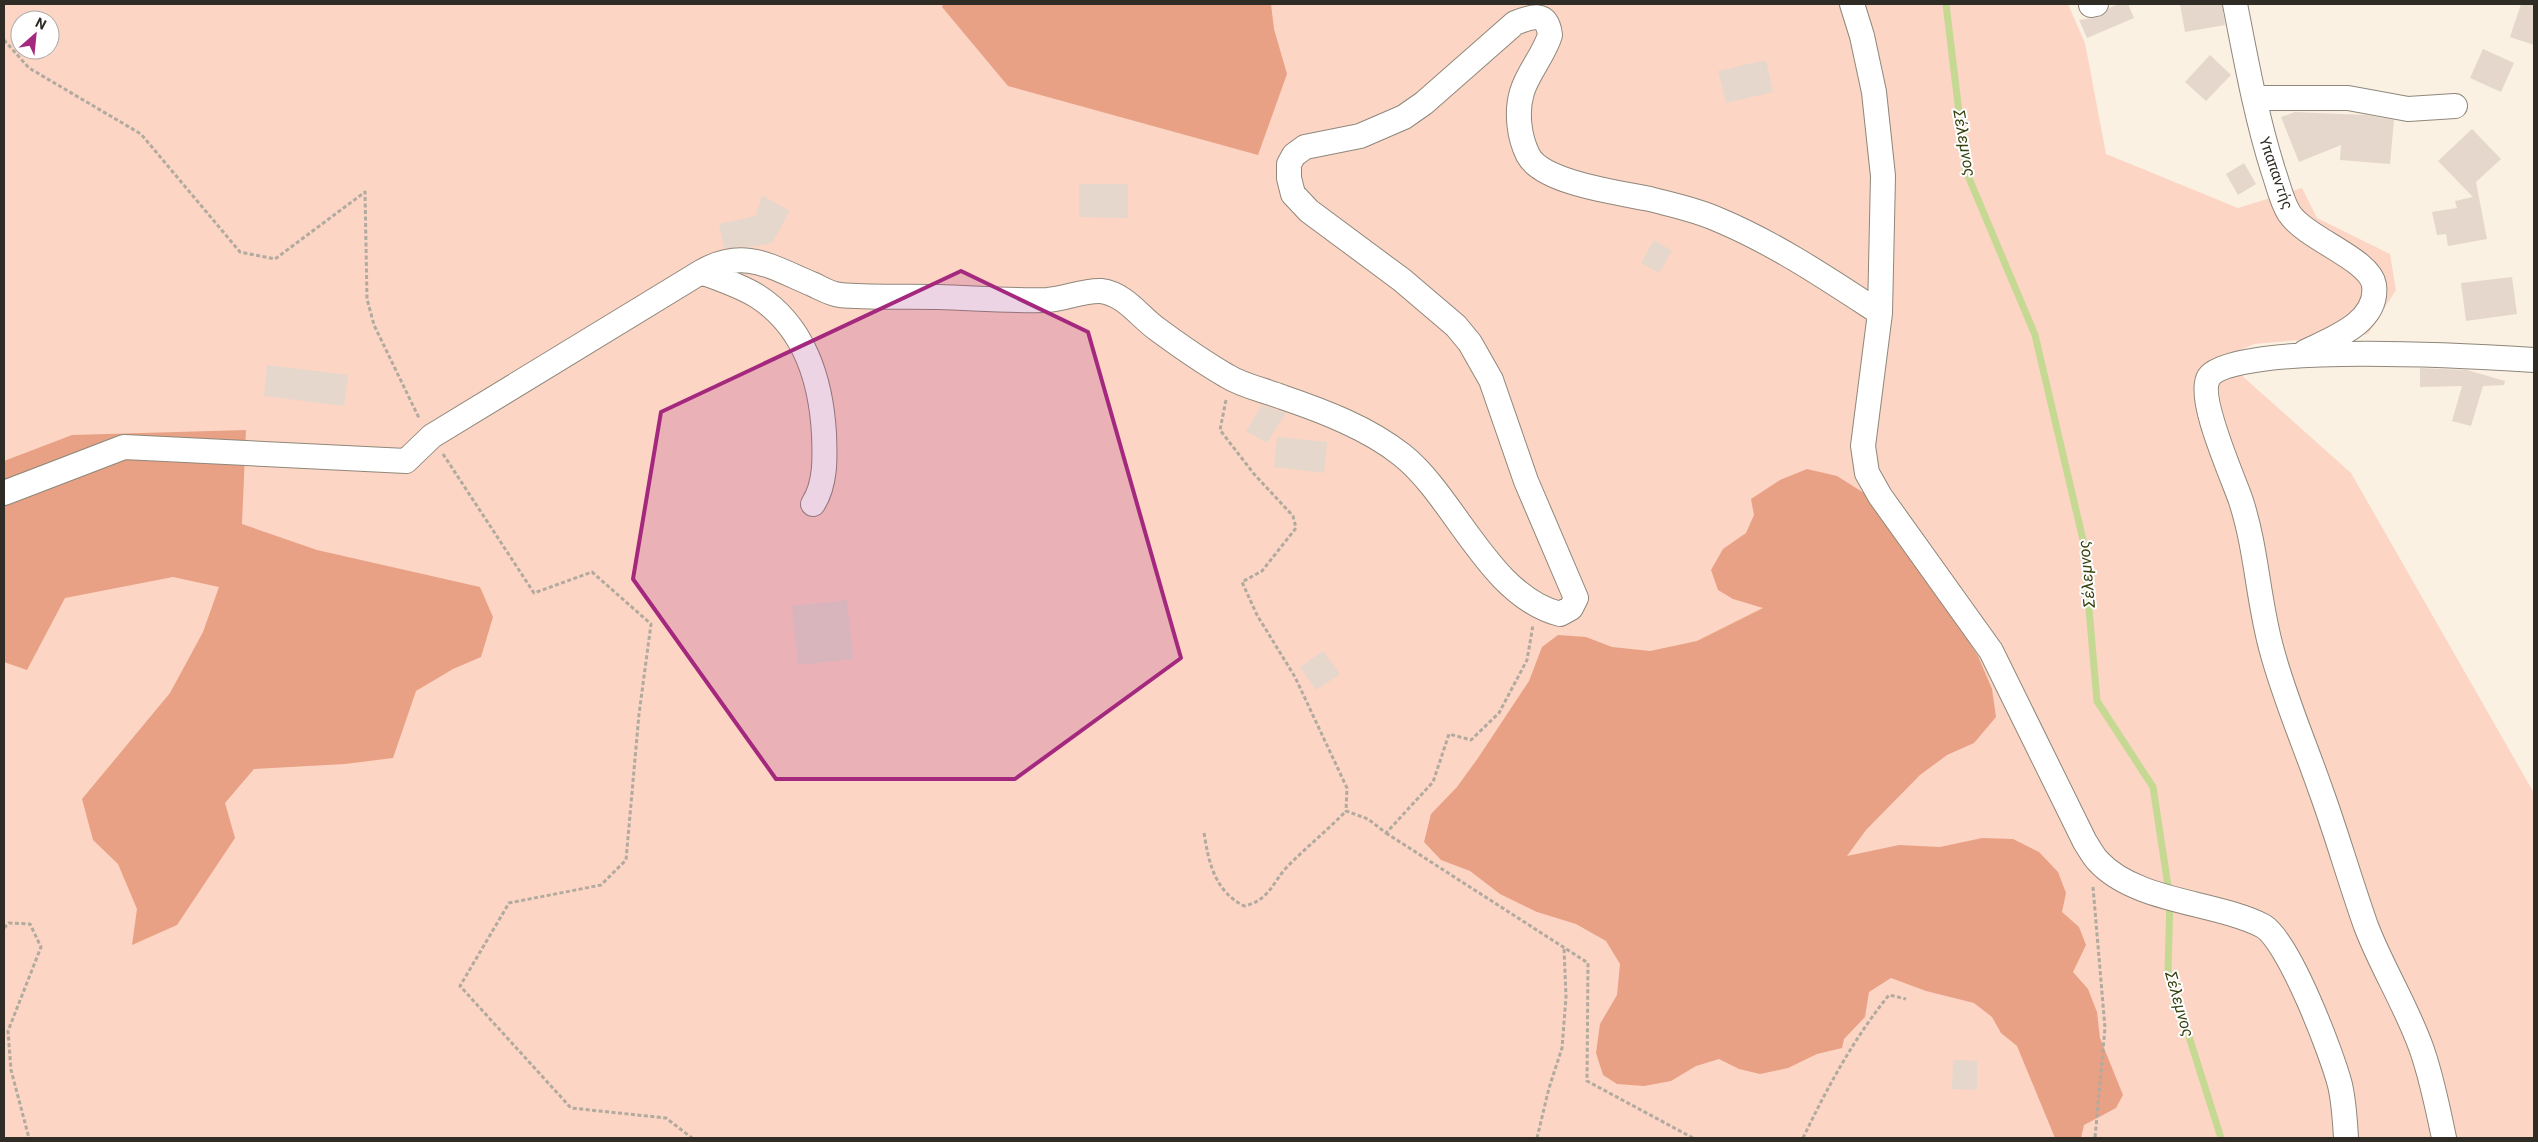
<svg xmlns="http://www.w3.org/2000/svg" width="2538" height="1142" font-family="Roboto,sans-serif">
<rect width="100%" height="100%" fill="#faf1e2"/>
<path fill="#fcd5c5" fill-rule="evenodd" d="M4,4H2068L2085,43L2106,154L2238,208L2302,188L2317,218L2390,254L2396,290L2368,334L2254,344L2222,358L2351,473L2534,793V1138H4ZM20,20H50V50H20Z"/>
<path fill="#e8a185" d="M943,4H1271L1274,29L1287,74L1258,155L1008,86L942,7Z
M246,430L242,524L317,550L480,587L493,617L481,657L453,669L416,691L393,758L345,764L254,769L225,803L235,838L177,925L132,945L137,909L118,864L93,840L82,799L170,693L203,632L219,587L173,577L65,598L27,670L4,662V461L72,435Z
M1807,469L1837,476L1864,493L1895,526L1978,656L1992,689L1996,717L1974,743L1947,755L1920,775L1866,830L1847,856L1899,845L1940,847L1982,838L2013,839L2039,852L2058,872L2066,893L2062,912L2079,927L2086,945L2073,972L2088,989L2097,1012L2100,1038L2123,1095L2116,1108L2084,1125L2081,1138H2055L2017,1046L2001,1033L1992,1017L1974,1003L1926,991L1891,978L1869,992L1865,1017L1844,1039L1842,1048L1817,1054L1788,1068L1760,1074L1739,1069L1719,1059L1696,1066L1671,1081L1644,1086L1617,1084L1603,1075L1596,1053L1600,1024L1617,995L1620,964L1606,941L1576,924L1537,912L1500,894L1470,871L1441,860L1424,842L1431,814L1457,787L1478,758L1529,681L1542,647L1558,635L1586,637L1612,647L1650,651L1697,641L1763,608L1733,599L1718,590L1711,570L1723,549L1746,533L1754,515L1751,499L1780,480Z"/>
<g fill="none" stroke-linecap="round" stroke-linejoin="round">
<path stroke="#c5d993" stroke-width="7" d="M1946,4L1966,171L2035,335L2083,540L2097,701L2153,787L2170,899L2168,970L2221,1138"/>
</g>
<path fill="#e5d7cc" d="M2119,4H2128L2134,18L2087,38L2079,20L2099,17L2105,14L2109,8Z
M2180,4H2222L2225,25L2185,32Z
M2521,4H2534V45L2510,37Z
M2483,49L2514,63L2501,92L2470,78Z
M2210,55L2231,75L2206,101L2185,82Z
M1766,60L1773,92L1726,103L1718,71Z
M2295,112L2366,115L2394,120L2390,164L2340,160L2341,145L2299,162L2281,117Z
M2472,129L2501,159L2476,182L2487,239L2448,246L2446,234L2437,235L2432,212L2457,208L2455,201L2473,197L2438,161Z
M2244,163L2256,184L2238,195L2226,174Z
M1079,184H1128V218L1079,217Z
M762,195L790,211L772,243L751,247L724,248L719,224L756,216Z
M1654,240L1672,251L1659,273L1641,263Z
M2512,277L2517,314L2466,321L2461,283Z
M267,365L348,375L344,406L264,396Z
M2420,368L2467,370L2505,381L2504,385L2483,386L2471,426L2452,421L2462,386L2420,387Z
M1262,405L1286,413L1267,443L1246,431Z
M1277,437L1327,442L1324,473L1274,467Z
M847,600L853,659L798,665L792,606Z
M1323,651L1340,674L1316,690L1300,667Z
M1953,1060L1977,1061V1090L1952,1089Z"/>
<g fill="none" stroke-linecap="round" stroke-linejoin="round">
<defs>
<path id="minor" d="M1852,4L1862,36L1874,92L1883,176L1880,313L1863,446L1867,473L1880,496L1991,651L2085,842C2089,848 2093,856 2098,861C2135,902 2217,902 2263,926C2289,941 2332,1054 2340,1085C2344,1102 2345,1121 2346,1138
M2235,4C2246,60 2256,116 2273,170C2278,184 2281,200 2289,213C2306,239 2370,259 2374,285C2379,323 2331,339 2305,352
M2091,5L2096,4
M2254,98H2348L2408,109L2455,106
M701,272C720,279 739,285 757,296C804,326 821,380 824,434C825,457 826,484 813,504
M4,493L124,447L406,461L432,436L701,272C744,247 771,267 812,284C821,288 830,294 840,295C872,298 906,296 938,297C974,298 1011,301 1047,300C1065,299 1084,290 1101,291C1125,294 1139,316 1157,329C1180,346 1203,362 1227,376C1243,386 1264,390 1282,397C1323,411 1368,428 1402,455C1455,497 1489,596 1560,614L1571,608L1576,598L1526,481L1491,380L1470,343L1456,326L1402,280L1309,211L1293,194L1289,178V164L1294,155L1305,147L1360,136L1404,117L1424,103L1515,23C1532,16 1547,11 1550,35C1544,55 1528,72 1522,92C1516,112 1519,137 1528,155C1542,183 1621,193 1650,199C1673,205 1698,210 1719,220C1776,244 1828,279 1880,313
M2444,1138C2438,1109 2432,1079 2422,1050C2407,1007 2382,968 2366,926C2350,881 2337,835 2321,791C2305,745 2285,699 2272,651C2258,602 2257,550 2241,501C2233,477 2196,397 2209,377C2232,341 2487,357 2534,360"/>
</defs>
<use href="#minor" stroke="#8f877a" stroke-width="26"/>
<path stroke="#b1aa9e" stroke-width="3" stroke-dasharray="4 2.5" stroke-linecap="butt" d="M4,40L29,68L141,134L240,252L275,259L365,192L367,299L374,325L419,418
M1226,400L1220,430L1254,474L1293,516L1296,528L1262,571L1242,582L1257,615L1295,677L1347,788L1346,811L1368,819L1386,833L1433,782L1449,734L1471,740L1499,713L1527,660L1533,625
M443,454L534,593L592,572L651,624L639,714L626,860L601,885L509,903L460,986L571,1108L666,1118L692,1138
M1204,833C1209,864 1215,891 1244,906C1268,901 1272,884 1286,868C1305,848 1327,831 1346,811
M1386,833L1588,963L1587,1081L1693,1138
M2093,887L2105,1028L2095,1138
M4,928L9,923L30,924L41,947L8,1031L11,1070L29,1138
M1537,1138L1549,1088L1562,1048L1566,997L1564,948
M1803,1138C1827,1088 1854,1038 1889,995L1906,999"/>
<use href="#minor" stroke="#fff" stroke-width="24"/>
</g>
<path fill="#a4297e" fill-opacity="0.2" stroke="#a4297e" stroke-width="4" stroke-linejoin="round" d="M961,271L1088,332L1181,658L1015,779H776L633,579L661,412Z"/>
<g text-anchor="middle" stroke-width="4" stroke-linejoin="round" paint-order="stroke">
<g font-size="15" fill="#2f2c26" stroke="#fff">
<text transform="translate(2276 173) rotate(71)" y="5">Υπαπαντής</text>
</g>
<g font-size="16" font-style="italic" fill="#37420f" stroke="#fff">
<text transform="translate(1965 143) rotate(80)" y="6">Σέλεμνος</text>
<text transform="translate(2086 574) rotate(-95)" y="6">Σέλεμνος</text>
<text transform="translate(2180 1004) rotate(74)" y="6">Σέλεμνος</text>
</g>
</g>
<rect width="2538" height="1142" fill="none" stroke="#2f2c26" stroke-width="10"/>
<g transform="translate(35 35) rotate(27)"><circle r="24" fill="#ffffff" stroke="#acaba8"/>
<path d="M0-4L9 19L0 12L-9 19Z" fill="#a4297e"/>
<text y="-8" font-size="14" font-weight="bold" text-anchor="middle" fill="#2f2c26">N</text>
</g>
</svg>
